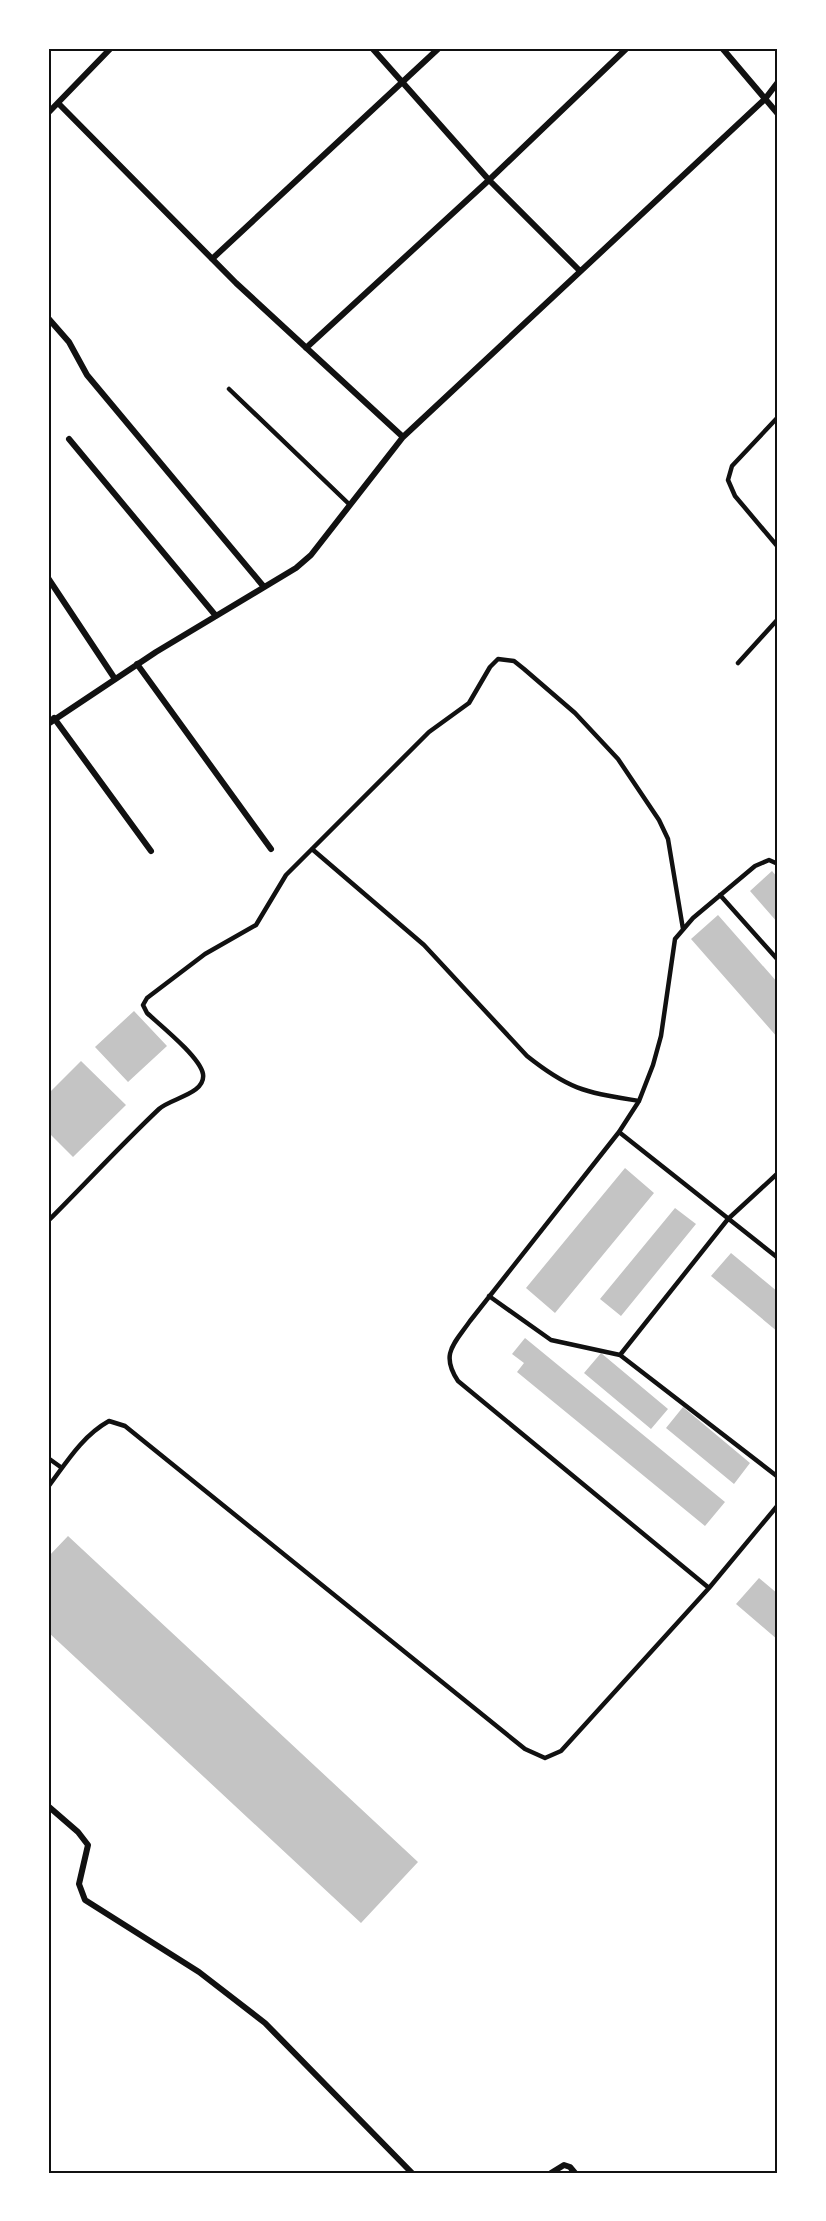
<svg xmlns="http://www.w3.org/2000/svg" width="826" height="2221" font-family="Karla,sans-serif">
<rect width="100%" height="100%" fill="#fff"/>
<path fill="#c4c4c4" d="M772,871L778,878V923L750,891Z
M718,915L778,983V1038L691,939Z
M134,1011L167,1046L128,1082L95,1047Z
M81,1061L126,1105L73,1157L48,1132V1094Z
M625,1168L654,1193L555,1313L526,1288Z
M675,1208L696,1224L621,1316L600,1299Z
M731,1253L778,1292V1332L711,1276Z
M525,1338L725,1502L705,1526L517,1372L524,1363L512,1354Z
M601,1353L668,1409L651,1429L584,1373Z
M683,1407L750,1463L734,1484L666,1428Z
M68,1536L418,1862L361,1923L48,1632V1557Z
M759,1578L778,1594V1640L736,1604Z"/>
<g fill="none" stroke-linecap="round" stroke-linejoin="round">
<path stroke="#111" stroke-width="4.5" d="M229,389L350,505
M778,417L732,466L728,480L735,496L778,547
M738,663L778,619
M312,849L424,945L527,1056C571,1091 586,1092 639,1101
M720,895L778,960
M619,1132L778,1258
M48,1221C85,1184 121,1145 159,1109C171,1098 206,1094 203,1074C200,1057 160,1025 147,1013L143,1005L147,998L205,954L256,925L286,875L429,732L469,703L490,667L498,659L514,661L524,669L575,713L618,759L659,820L668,839L683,929
M489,1296L551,1340L620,1355L778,1477
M620,1355L728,1219L778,1173
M48,1458L62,1468
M48,1487C66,1463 82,1436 109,1421L125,1426L525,1749L545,1758L561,1751L709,1588L778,1505
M709,1588L458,1381C440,1354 454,1344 470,1321L619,1132L639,1101L653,1065L661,1036L675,939L693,918L755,866L769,860L778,864"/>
<path stroke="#111" stroke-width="6" d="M372,48L489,180L580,271
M722,48L778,114
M58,103L236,283L403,437
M48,113L111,48
M212,259L439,48
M48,318L69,342L87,375L264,587
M306,348L489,180L627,48
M69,439L216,616
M48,578L115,679
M137,664L271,849
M54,718L151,851
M48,724L156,652L296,568L311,555L403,437L765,99L778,82
M48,1806L78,1832L88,1845L79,1884L85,1900L199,1972L265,2023L412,2173
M551,2173L564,2165L570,2167L575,2173"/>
</g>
<rect width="826" height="2221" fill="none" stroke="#ffffff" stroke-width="99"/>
<rect x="50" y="50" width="726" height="2122" fill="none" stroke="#111" stroke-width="2"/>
</svg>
